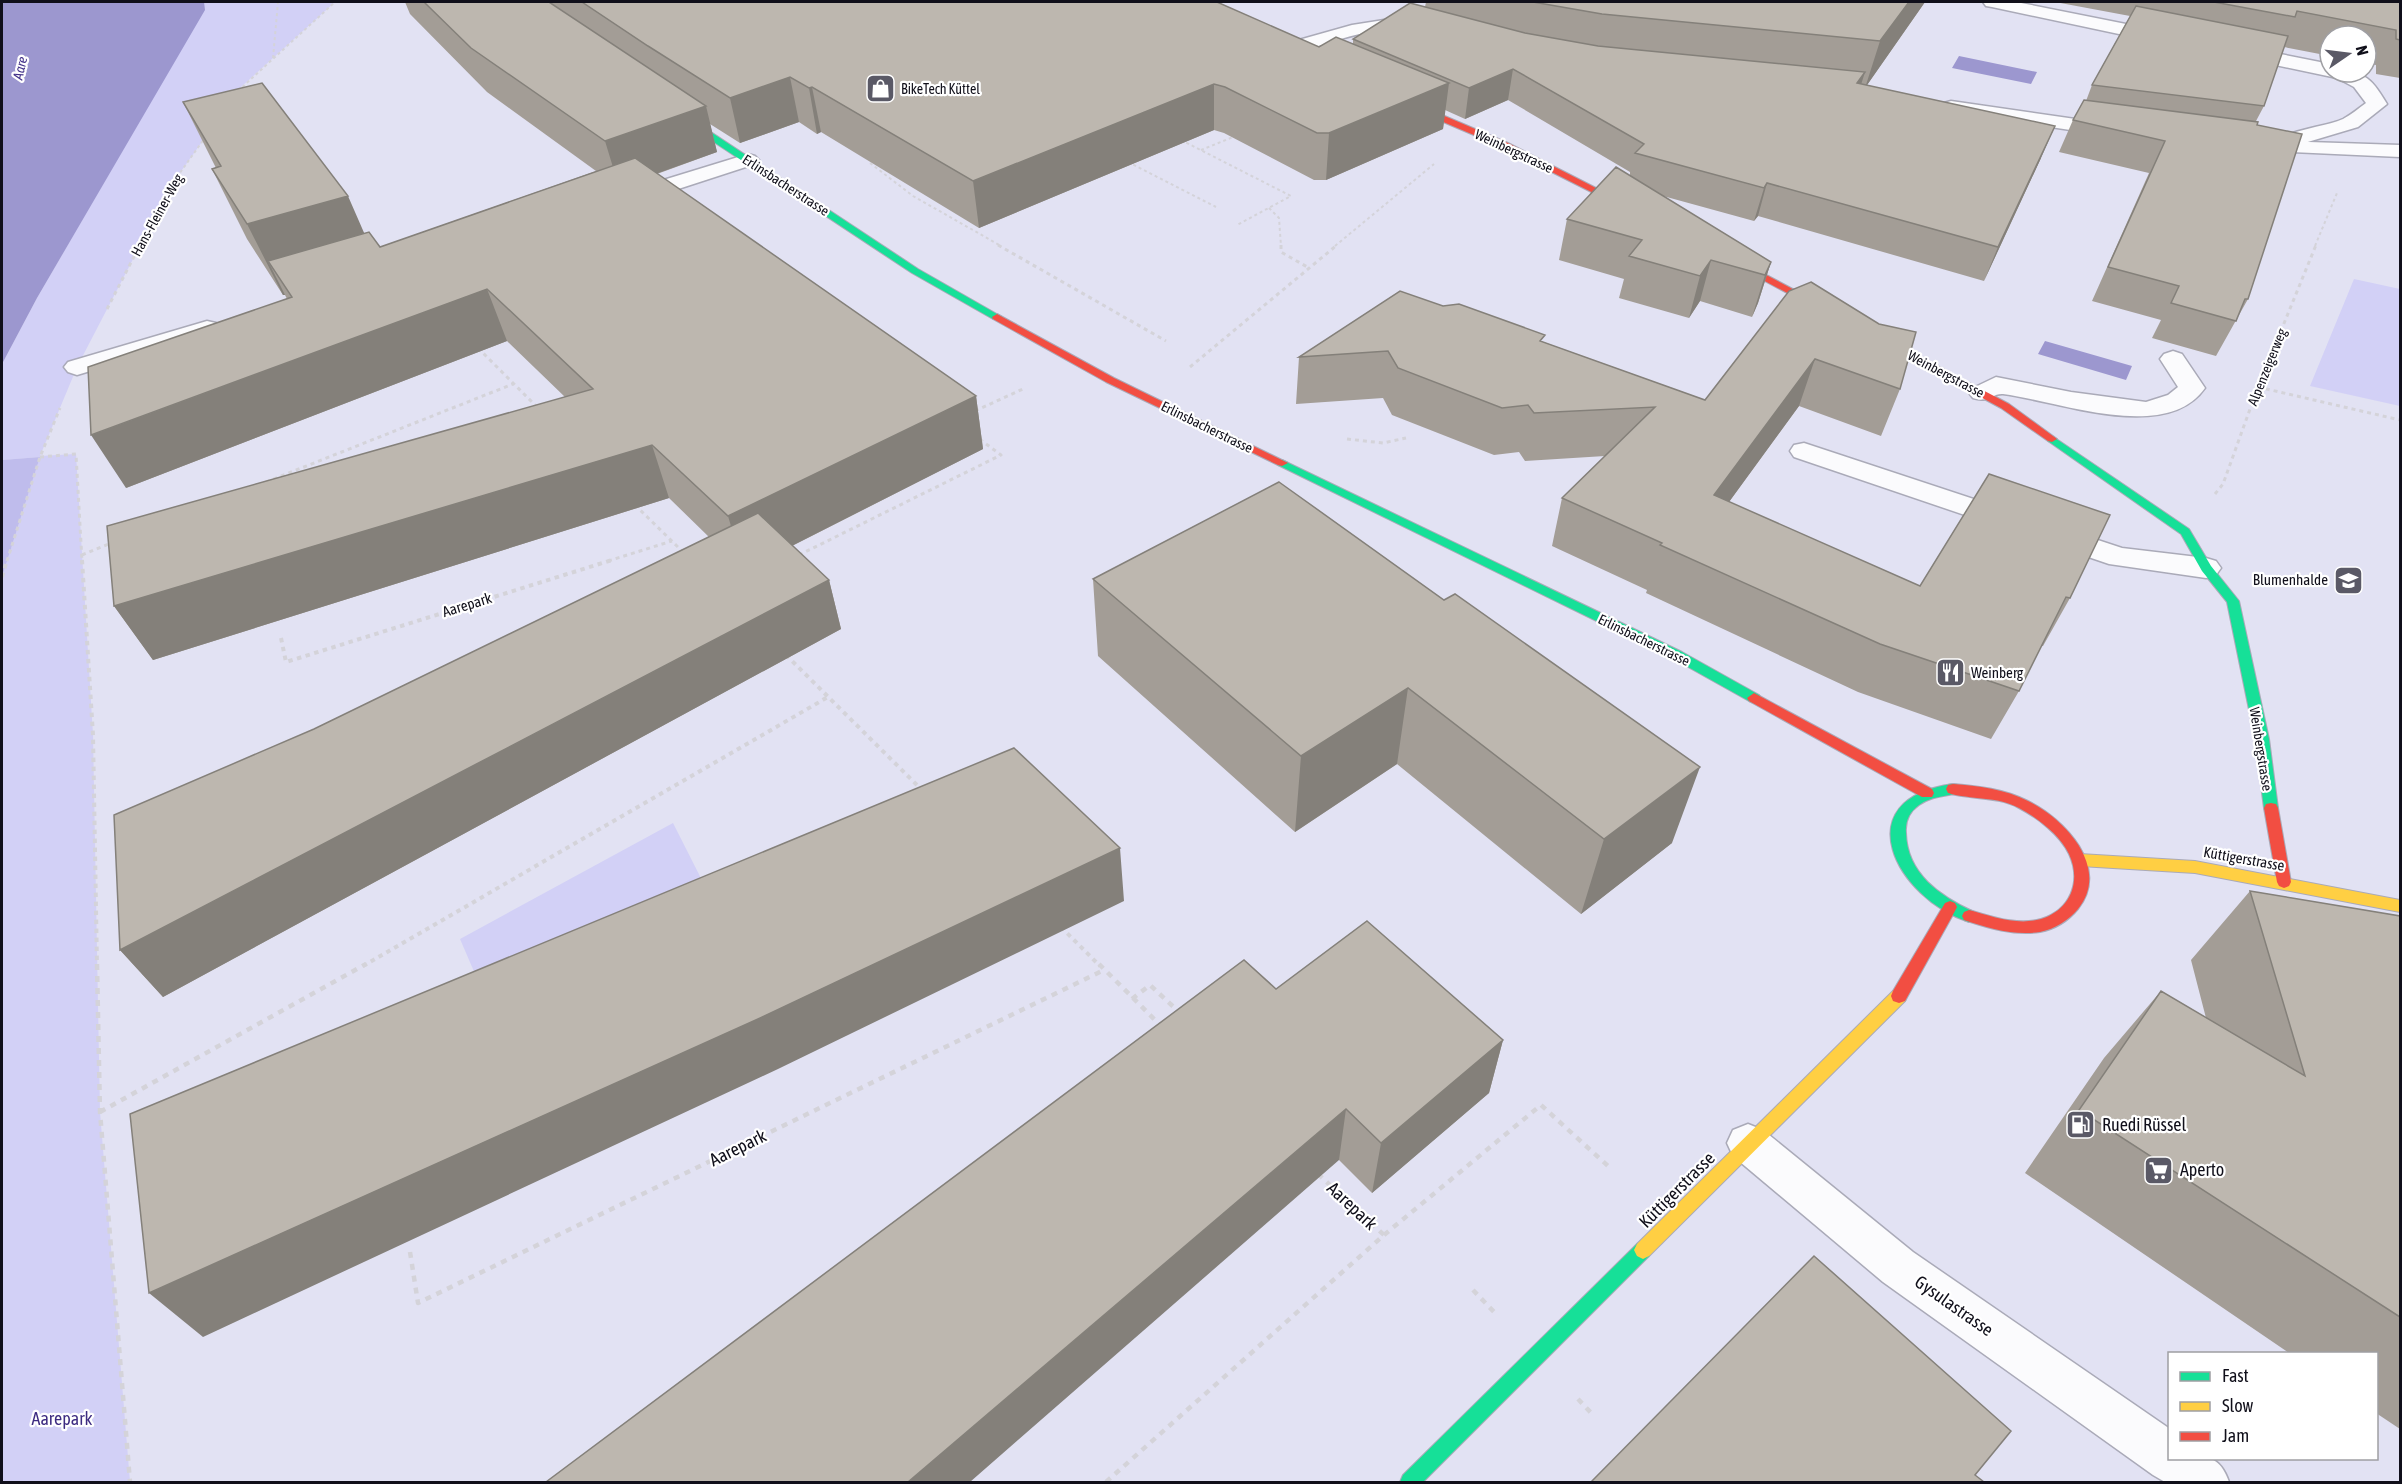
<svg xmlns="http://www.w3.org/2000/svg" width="2402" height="1484" font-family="'Asap Condensed',sans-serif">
<rect width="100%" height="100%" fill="#e2e2f3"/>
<path fill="#d2d0f6" d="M204,2H335L241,87L172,184L77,367L40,456L76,454L93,735L100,1112L130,1482H2V577L40,457L2,460V364L37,298L204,10Z
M2354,279L2400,289V406L2310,386Z
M673,823L713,902L482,990L460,939Z"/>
<path fill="#bfbcec" d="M40,457L2,577V460Z"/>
<path fill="#9c97cf" d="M2,2H204L205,10L37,298L2,364Z
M1959,56L2037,72L2031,84L1952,68Z
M2045,341L2132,366L2126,380L2038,354Z"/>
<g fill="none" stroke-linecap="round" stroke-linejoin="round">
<defs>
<path id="lane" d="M1983,2H2016L2166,32L2173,34L2175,38L2173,42L2166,44L1992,7L1986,6Z
M2235,45L2330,64V72C2364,72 2369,74 2387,104L2358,127L2301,144L2285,152L2278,154L2271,152L2268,148C2280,130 2323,128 2343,119C2351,115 2359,108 2366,103L2354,87L2337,78L2228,55L2226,51L2228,47Z
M748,154L755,156L759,160L755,164L629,205L621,203L618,198L621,193Z
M207,321L216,323L219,328L216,333L77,375L68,372L64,367L68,362Z
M2173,351L2182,354L2205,388C2166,444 2058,401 2003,394C1993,393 1989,403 1973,398L1969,393L1973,388L1996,377L2071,392L2146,402L2168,395L2178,387L2160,359L2164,354Z
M1804,443L2122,548L2206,558L2216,561L2221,568L2216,575L2206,578L2109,564L1794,457L1790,451L1794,445Z"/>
<path id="street" d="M1384,20L1423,24L1426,28L1423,32C1409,35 1388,30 1371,32C1343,36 1316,48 1288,55L1281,53L1279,49L1281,45L1352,25Z
M1951,101L2117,125L2124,127L2127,131L2124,135L2117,137L1944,111L1941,107L1944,103Z
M2252,140L2400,145V157L2245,150L2242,146L2245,142Z
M1748,1124L1763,1130L1913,1252L2170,1429V1458C2199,1458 2218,1449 2229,1482H2165L2153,1475L1883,1282L1733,1156L1727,1143L1733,1130Z"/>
<path id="fast" d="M673,111H679L918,269L1002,317L1001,319H993L912,273L673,115Z
M2052,436L2189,529L2211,566L2239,601L2269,739L2278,808L2276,812H2266L2264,808L2255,739L2227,602L2202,571L2181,534L2048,441V437Z
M1282,460L1682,652L1759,695L1761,698L1754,703L1749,701L1672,658L1278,465V461Z
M1953,784L1958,785L1960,789L1958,793C1944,797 1931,796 1919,805C1909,812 1905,822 1906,833C1907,874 1940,896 1974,912L1976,916L1974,920L1969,922C1896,898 1844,799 1953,784Z
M1643,1241L1649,1244L1652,1250L1649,1256L1423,1482H1400L1403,1475L1637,1244Z"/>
<path id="slow" d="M2080,854L2195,861L2400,900V912L2195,873L2080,866L2075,864L2073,860L2075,856Z
M1899,989L1905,991L1907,996L1905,1001L1649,1256L1643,1259L1637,1256L1634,1250L1637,1244L1893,991Z"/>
<path id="jam" d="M1401,100H1407L1508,143L1639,210L1631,212L1502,147L1401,104Z
M1725,253L2009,404L2057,439L2052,442L2048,441L2001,408L1722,258L1720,256Z
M997,314L1114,378L1288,463L1282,466L1278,465L1106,382L993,319L992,317Z
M1754,693L1932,789L1934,793L1932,797H1922L1749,701L1747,698Z
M1953,784C1978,786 2005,789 2028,801C2065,819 2111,868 2078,909C2069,920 2055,929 2040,932C2014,936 1988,928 1964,920L1962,916L1964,912L1969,910C1991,916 2017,926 2041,919C2070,910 2082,882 2069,854C2060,835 2038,818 2019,808C1997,796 1971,800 1948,793L1946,789L1948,785Z
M2271,803L2276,804L2278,808L2291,882L2289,886L2284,888L2279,886L2277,882L2264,808L2266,804Z
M1950,901L1955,903L1957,907L1955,911L1905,1001L1899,1003L1893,1001L1891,996L1893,991L1945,903Z"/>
</defs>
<use href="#lane" stroke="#aaaab8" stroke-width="3"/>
<use href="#street" stroke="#aaaab8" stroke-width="3"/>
<use href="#fast" stroke="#aaaab8" stroke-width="2"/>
<use href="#slow" stroke="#aaaab8" stroke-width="2"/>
<use href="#jam" stroke="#aaaab8" stroke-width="2"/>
<path stroke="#d4d3d9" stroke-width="2" stroke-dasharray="3 3" stroke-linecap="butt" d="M273,58L278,2
M238,91L335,2
M1181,140L1291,196L1237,225
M1201,150L1238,135
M1128,162L1216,207
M870,163L913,196L1001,246
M1269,208L1279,218L1281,246
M140,246L172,184L204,139
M1335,246L1434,164
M2315,246L2337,193"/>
<path stroke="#d4d3d9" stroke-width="3" stroke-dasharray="4 4" stroke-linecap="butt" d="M998,245L1166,341
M1281,245V252L1309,268
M107,309L140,245
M478,348L538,408
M1190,367L1337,245
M2258,387L2400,420
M975,411L1025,388
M1347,439L1383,443L1406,438
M40,457L76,454L82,561
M266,482L513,384
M2215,494L2223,484L2258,387L2316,245
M635,505L683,552
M82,555L111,543
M799,555L1001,455L978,438
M7,561L40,457L60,408
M608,561L672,541"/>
<path stroke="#d4d3d9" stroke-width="4" stroke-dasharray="4.5 4.5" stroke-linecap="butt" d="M82,560L93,735L97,966
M2,577L7,560
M281,638L286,662L612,560
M786,655L921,789
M1061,927L1100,966
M363,966L828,697"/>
<path stroke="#d4d3d9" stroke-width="4.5" stroke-dasharray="6 6" stroke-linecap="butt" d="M97,964L100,1112L130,1482
M1099,964L1160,1025
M1132,999L1150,985L1179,1012
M100,1112L366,964
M1384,1235L1541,1105L1608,1166
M410,1252L418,1303L1104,970
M1473,1290L1495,1313
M1578,1399L1594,1416
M1106,1482L1384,1235L1318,1174"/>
<use href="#lane" fill="#fbfbfd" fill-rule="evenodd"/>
<use href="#street" fill="#fbfbfd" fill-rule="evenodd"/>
<use href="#fast" fill="#16e098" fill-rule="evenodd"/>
<use href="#slow" fill="#ffcf43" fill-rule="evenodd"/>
<use href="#jam" fill="#f24e42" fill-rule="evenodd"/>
</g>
<path fill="#a39d96" d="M405,2H1217L1319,47L1353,43V39L1425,7L1426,2H1925L1867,85L2041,158L1984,281L1758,216L1754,221L1663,196L1771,262L1758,303L1752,317L1700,301L1689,318L1619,298L1624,279L1559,260L1567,219L1630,176V172L1508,100L1465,119L1445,110L1443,129L1326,180H1314L1224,133L1214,130L979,228L821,132L817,134L799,122L740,143L710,124L717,152L657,174L976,396L983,449L792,546L829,580L841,629L163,997L120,950L314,729L709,537L669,498L153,660L114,606L565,397L507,341L126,488L287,299L285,295H283L247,239L212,169L216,168L183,102L364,233L380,247L596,171L487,92L410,14Z
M2055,2H2400V78L2376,74V65L2366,63V36H2330V56L2284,47L2264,106L2256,121L2257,125L2248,299L2216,356L2152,338L2161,320L2092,301L2149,173L2059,152L2073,120L2086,101L2092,85L2130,16Z
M1789,291L1900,389L1881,436L1799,406L1729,502L1920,586L1989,474L2070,598L2043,646H2041L2019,691L1991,739L1858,692L1646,593L1647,590L1552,546L1562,498L1605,456L1525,461L1519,452L1494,455L1392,415L1383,398L1296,404L1299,357L1443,306L1705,400Z
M1279,482L1672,843L1581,914L1397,764L1295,832L1098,656L1093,579Z
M2250,891L2400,916V1429L2376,1413V1353H2289L2025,1173L2104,1058L2161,991L2206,1018L2191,960Z
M1276,989L1503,1040L1489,1093L1372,1193L1339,1160Z"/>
<path fill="#84807a" d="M1909,2H1925L1865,88L1880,41Z
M1513,69L1508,100L1465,119L1469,88Z
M1865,72L1855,104L1857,83Z
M790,77L799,122L740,143L730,98Z
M1449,83L1443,129L1326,180L1329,133Z
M1214,84V130L979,228L973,181Z
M812,87L821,132L817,134L809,88Z
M706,106L717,152L619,187L605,141Z
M2055,126L2041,158L1984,281L1998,247Z
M1767,183L1758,216L1754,221L1764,188Z
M348,196L379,267L268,261L285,295H283L247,224Z
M1711,260L1700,301L1689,318L1700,276Z
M1771,262L1758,303L1752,317L1765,275Z
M487,289L507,341L126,488L91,435Z
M1815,359L1799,406L1699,543L1714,495Z
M976,396L983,449L744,570L728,516Z
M652,445L669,498L153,660L114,606Z
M829,580L841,629L163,997L120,950Z
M1408,688L1397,764L1295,832L1301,756Z
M1700,767L1672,843L1581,914L1604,839Z
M1120,848L1124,901L778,1069L203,1337L149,1293Z
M1503,1040L1489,1093L1372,1193L1381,1143Z
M1346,1109L1339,1160L970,1482H908Z"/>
<path fill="#bdb7af" stroke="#84807a" stroke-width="1.5" d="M424,2H549L706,106L605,141L471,48Z
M582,2H1217L1319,47L1336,37L1449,83L1329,133H1317L1225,87L1214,84L973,181L812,87L809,88L790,77L730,98L648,46Z
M1533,2H1909L1880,41L1602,14Z
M2214,2H2400V40L2396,39V30L2297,11L2295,17Z
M1410,3L1525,33L1598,46L1865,72L1857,83L2055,126L1998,247L1767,183L1764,188L1635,153L1644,144L1513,69L1469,88L1353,39Z
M2136,6L2288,36L2264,106L2092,85Z
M262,83L348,196L247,224L212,169L221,166L183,102Z
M2084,100L2258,122L2257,125L2302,134L2248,299H2245L2236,321L2171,303L2179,286L2108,267L2165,141L2073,120Z
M635,158L976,396L728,516L652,445L114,606L107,526L593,389L487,289L91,435L88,367L292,297L268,261L369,232L380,247Z
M1616,167L1771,262L1765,275L1711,260L1700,276L1629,256L1642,240L1567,219Z
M1811,282L1879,324L1916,332L1900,389L1815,359L1714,495L1920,586L1989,474L2110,515L2070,598L2066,597L2019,691L1880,644L1660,545L1662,543L1562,498L1655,407L1534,413L1528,405L1502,408L1398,368L1388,351L1299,357L1400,291L1443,306L1459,304L1545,335L1540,341L1705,400L1789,291Z
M1279,482L1444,600L1455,594L1700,767L1604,839L1408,688L1301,756L1093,579Z
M758,513L829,580L120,950L114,815L314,729Z
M1014,748L1120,848L758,1019L149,1293L130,1114Z
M2250,891L2400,916V1317L2079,1110L2161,991L2305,1076Z
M1367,921L1503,1040L1381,1143L1346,1109L908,1482H546L1244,960L1276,989Z
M1814,1256L2011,1431L1975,1475L1984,1482H1591Z"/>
<defs>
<symbol id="shop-square" viewBox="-11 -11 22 22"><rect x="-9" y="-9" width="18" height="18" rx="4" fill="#5a5966" stroke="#fff"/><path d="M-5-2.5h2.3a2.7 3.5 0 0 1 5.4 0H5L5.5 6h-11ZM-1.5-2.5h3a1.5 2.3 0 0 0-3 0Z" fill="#fff"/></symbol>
<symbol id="university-square" viewBox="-11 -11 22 22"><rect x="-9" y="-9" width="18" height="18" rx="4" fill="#5a5966" stroke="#fff"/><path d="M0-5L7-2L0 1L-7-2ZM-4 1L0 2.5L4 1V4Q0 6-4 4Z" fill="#fff"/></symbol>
<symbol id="restaurant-square" viewBox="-11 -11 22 22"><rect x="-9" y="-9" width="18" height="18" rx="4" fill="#5a5966" stroke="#fff"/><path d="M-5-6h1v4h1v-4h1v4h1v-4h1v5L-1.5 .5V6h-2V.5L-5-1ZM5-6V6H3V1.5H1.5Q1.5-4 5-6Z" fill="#fff"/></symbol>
<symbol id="fuel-square" viewBox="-11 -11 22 22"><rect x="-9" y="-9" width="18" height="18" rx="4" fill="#5a5966" stroke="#fff"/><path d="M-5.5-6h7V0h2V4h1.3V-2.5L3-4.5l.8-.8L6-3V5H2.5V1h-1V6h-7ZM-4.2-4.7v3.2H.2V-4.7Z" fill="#fff"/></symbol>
<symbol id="supermarket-square" viewBox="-11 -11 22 22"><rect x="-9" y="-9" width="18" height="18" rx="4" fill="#5a5966" stroke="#fff"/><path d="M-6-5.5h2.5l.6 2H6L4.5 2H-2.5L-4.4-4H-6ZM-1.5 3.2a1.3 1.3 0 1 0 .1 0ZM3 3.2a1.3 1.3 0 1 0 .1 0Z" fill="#fff"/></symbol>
</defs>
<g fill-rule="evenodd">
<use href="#shop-square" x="864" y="72" width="33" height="33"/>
<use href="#university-square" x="2332" y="564" width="33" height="33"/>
<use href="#restaurant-square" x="1934" y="656" width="33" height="33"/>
<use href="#fuel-square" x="2064" y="1108" width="33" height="33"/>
<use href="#supermarket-square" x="2142" y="1154" width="33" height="33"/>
</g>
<g text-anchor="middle" stroke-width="4.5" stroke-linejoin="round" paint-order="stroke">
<g font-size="14" font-style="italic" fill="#433289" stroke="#fff">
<text transform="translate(20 68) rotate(-77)" y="5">Aare</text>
</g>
<g font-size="14" fill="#100f1a" stroke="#fff" text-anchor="start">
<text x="901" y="94">BikeTech Küttel</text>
</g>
<g font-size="14" fill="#100f1a" stroke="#fff">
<text transform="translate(1514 151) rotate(25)" y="5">Weinbergstrasse</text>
<text transform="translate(786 185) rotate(33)" y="5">Erlinsbacherstrasse</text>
<text transform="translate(157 215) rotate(-61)" y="5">Hans-Fleiner-Weg</text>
<text transform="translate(2267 367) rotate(-68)" y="5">Alpenzeigerweg</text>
<text transform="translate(1946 374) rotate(28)" y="5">Weinbergstrasse</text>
<text transform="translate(1207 427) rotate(26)" y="5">Erlinsbacherstrasse</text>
<text transform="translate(1644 640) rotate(26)" y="5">Erlinsbacherstrasse</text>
<text transform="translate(2261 749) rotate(81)" y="5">Weinbergstrasse</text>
</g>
<g font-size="15" fill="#100f1a" stroke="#fff" text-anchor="end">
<text x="2328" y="585">Blumenhalde</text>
<text x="1971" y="678" text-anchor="start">Weinberg</text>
</g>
<g font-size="15" fill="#100f1a" stroke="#fff">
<text transform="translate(467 605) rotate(-17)" y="5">Aarepark</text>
<text transform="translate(2244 859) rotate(10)" y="5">Küttigerstrasse</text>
</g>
<g font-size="18" fill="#100f1a" stroke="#fff" text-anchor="start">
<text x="2102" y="1131">Ruedi Rüssel</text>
<text x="2180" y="1176">Aperto</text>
</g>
<g font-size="18" fill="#100f1a" stroke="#fff">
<text transform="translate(738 1148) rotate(-26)" y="6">Aarepark</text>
<text transform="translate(1677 1190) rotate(-45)" y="6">Küttigerstrasse</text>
<text transform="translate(1352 1206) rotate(43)" y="6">Aarepark</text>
<text transform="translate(1954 1306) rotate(35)" y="6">Gysulastrasse</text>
</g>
<g font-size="18" fill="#3d2b81" stroke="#fff">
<text x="62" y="1425">Aarepark</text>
</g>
</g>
<rect width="2402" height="1484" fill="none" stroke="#100f1a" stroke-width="6"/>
<rect x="2168" y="1352" width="210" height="108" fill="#ffffff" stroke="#9f9fa3" stroke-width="1.5"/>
<rect x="2180" y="1372" width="30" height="9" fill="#16e098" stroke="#9f9fa3" stroke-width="1.5"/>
<text x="2222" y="1382" font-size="18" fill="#100f1a">Fast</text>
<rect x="2180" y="1402" width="30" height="9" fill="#ffcf43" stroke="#9f9fa3" stroke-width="1.5"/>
<text x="2222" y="1412" font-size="18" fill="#100f1a">Slow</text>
<rect x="2180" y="1432" width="30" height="9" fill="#f24e42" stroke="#9f9fa3" stroke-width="1.5"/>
<text x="2222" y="1442" font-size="18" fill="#100f1a">Jam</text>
<g transform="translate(2348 54) rotate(76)"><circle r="28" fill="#ffffff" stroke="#9f9fa3" stroke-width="1.5"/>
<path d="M0-4.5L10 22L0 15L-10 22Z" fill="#5a5966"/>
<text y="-9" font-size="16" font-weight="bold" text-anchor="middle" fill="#100f1a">N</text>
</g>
</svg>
